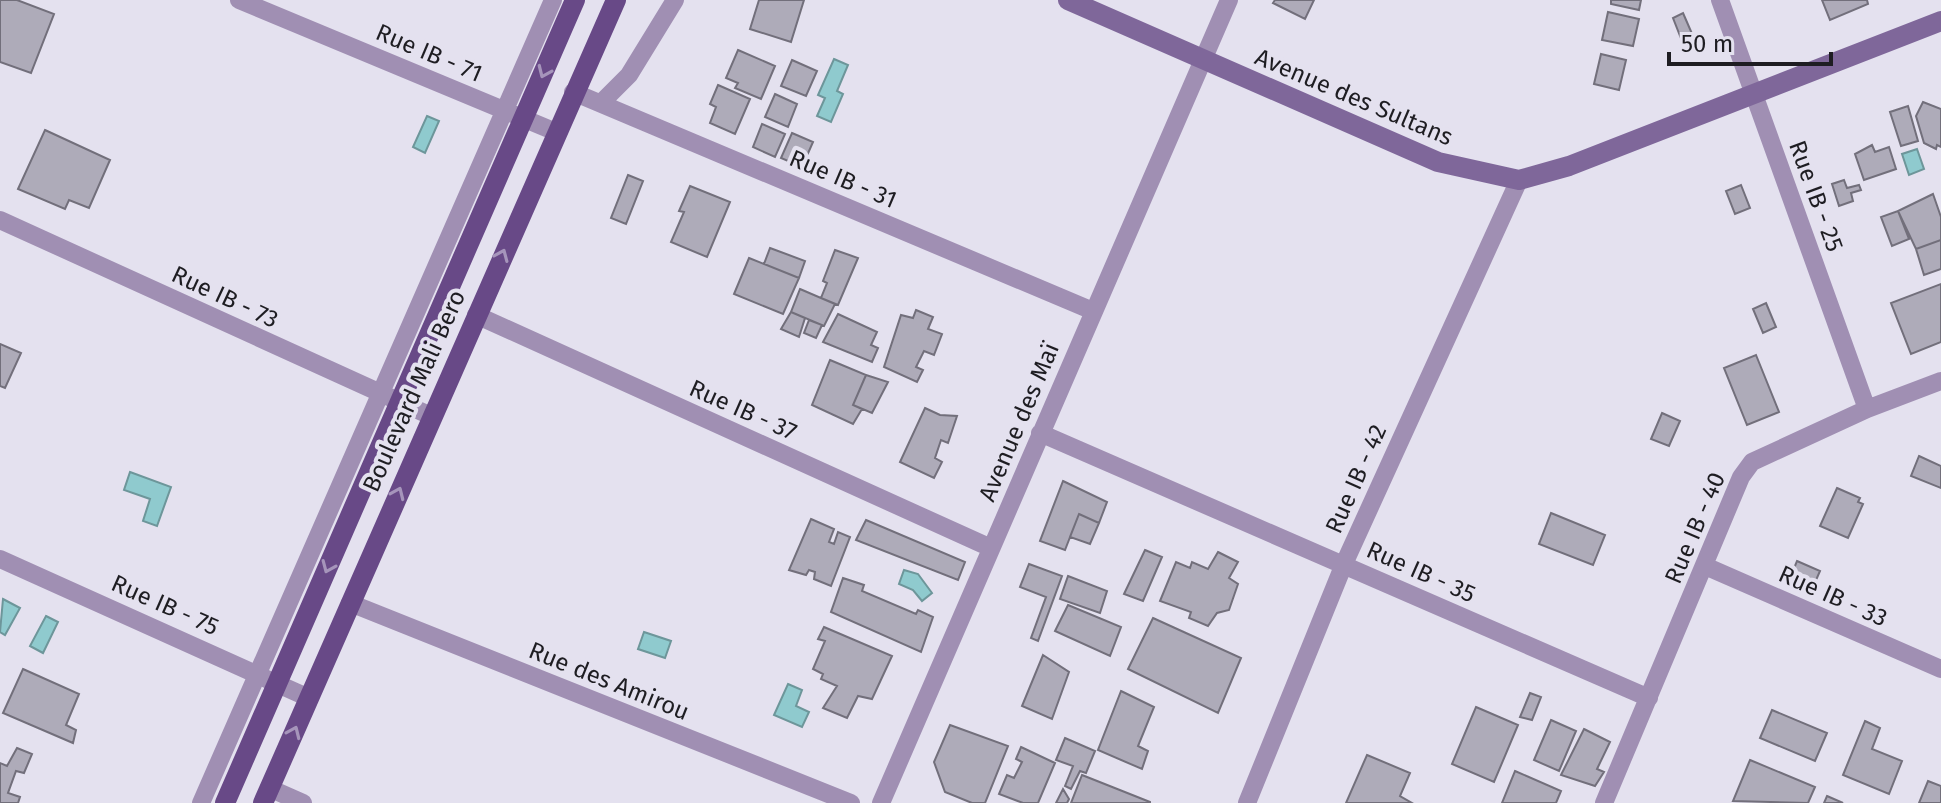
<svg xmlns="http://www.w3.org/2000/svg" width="1941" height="803" font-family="'Fira Sans',sans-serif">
<rect width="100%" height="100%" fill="#e4e1ef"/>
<path fill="#8fcace" stroke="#6d969a" stroke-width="2" d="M834,59L848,65L837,91L843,94L831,122L817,116L825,98L818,95Z
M427,116L439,121L425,153L413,147Z
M1917,149L1924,169L1909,175L1902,154Z
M130,472L171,487L157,526L143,521L150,499L124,490Z
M904,570L918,574L932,593L922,601L913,590L899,584Z
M3,599L20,608L5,635L0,632Z
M46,616L58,622L43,653L30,646Z
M644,632L671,641L665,658L638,649Z
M788,684L802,690L796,706L809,712L802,727L774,715Z"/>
<path fill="#aeabb9" stroke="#726f7b" stroke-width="2" d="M0,0H17L54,14L31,73L0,62Z
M759,0H804L791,42L750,29Z
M1275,0H1314L1305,19L1273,3Z
M1611,0H1641L1639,10L1611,4Z
M1822,0H1867L1868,4L1830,20Z
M1608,12L1639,19L1633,46L1602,40Z
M1683,13L1693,36L1682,41L1673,18Z
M738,50L775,66L761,99L735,88L738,83L726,78Z
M1601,54L1626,60L1619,90L1594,84Z
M792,60L817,71L806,96L781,86Z
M718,85L750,99L735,134L710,123L716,107L710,104Z
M775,94L797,104L788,127L765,117Z
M1923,102L1941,109V147L1937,145L1936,149L1924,143L1916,116Z
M1908,106L1918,141L1901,146L1890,112Z
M762,124L785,134L775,157L753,147Z
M45,130L110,160L89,208L69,200L65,209L18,189Z
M792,133L813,142L802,167L781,158Z
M1872,145L1875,152L1889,147L1896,169L1864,180L1855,154Z
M628,175L643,181L626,224L611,218Z
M1844,180L1847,188L1859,185L1861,190L1851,193L1853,201L1839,206L1832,184Z
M1741,185L1750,208L1735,214L1726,191Z
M690,186L730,202L707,257L671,242L684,212L679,211Z
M1933,194L1941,217V240L1916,249L1898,211Z
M1898,211L1909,239L1892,246L1881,217Z
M1941,240V269L1924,275L1916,249Z
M770,248L805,261L799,278L764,264Z
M835,250L858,258L838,305L821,298L827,283L823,281Z
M749,258L799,278L783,314L734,294Z
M1941,284V342L1911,354L1891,303Z
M800,289L835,304L824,326L791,312Z
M1766,303L1776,327L1763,333L1753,309Z
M916,310L933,317L928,329L942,334L934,355L924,351L916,367L923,370L917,382L884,367L901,315L913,318Z
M791,312L805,318L799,337L781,329Z
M838,314L877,332L871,345L878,348L872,362L823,342Z
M809,320L822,325L816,338L804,333Z
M0,344L21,353L5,388L0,386Z
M1756,355L1779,412L1747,425L1724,368Z
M830,360L866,375L853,405L862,409L853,424L812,405Z
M866,375L888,382L872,413L853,405Z
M925,408L940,415L957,416L948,443L941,440L935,458L942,462L934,478L900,462Z
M1662,413L1680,421L1669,446L1651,439Z
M1919,456L1941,466V488L1911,476Z
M1063,481L1107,502L1099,523L1079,514L1065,550L1040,541Z
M1837,488L1860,498L1858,502L1863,504L1848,538L1820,526Z
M1551,513L1605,535L1593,565L1539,544Z
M1079,514L1099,523L1090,544L1070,537Z
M811,519L834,529L829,542L834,544L838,532L850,537L831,586L814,579L815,572L809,570L806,575L789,570Z
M866,520L965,562L958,580L856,540Z
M1145,550L1162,557L1143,601L1124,594Z
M1218,552L1238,562L1229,578L1238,584L1229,610L1217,613L1208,626L1189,618L1191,612L1160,601L1176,562L1190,568L1192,562L1208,569Z
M1797,561L1820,571L1810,594L1787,585Z
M1029,564L1062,576L1038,641L1031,638L1046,597L1020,587Z
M1068,576L1107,591L1100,613L1060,599Z
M843,578L864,585L862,591L916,614L918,610L933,617L921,652L831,612Z
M1068,605L1121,627L1110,656L1055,631Z
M1153,618L1241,658L1218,713L1128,669Z
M824,627L892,656L872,699L858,696L847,718L823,708L837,686L821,679L823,674L813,669L825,641L818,639Z
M1043,655L1069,672L1052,719L1022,706Z
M23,669L79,694L66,725L76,730L73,743L3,713Z
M1121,691L1154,707L1138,746L1148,751L1142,769L1098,750Z
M1530,693L1541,697L1532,720L1520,717Z
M1476,707L1518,725L1494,782L1452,764Z
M1772,710L1827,733L1815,761L1760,738Z
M1551,720L1576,731L1559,771L1534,760Z
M1865,721L1880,728L1872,749L1902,761L1889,794L1843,775Z
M950,725L1008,746L985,803H972L945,792L934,762Z
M1584,729L1610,742L1597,769L1604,772L1595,786L1561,775Z
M1065,738L1095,751L1086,773L1080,771L1071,789L1065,786L1073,766L1056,760Z
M1021,747L1055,763L1038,803H1023L999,794L1007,775L1014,778L1022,762L1016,759Z
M17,748L32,754L24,773L16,771L8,793L20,797L18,803H0V763L7,766Z
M1367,755L1410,773L1400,796L1412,803H1346Z
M1750,760L1815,787L1808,803L1733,801Z
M1515,771L1561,791L1556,803H1502Z
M1082,775L1150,802V803H1071Z
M1928,781L1941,786V803H1919Z
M1063,789L1069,799L1067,803H1056Z
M1827,796L1843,803H1824Z"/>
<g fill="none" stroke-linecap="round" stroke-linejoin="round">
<path stroke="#a08fb3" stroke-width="18" d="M239,0L556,132
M1720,0L1867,409
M573,92L1093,311
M602,102L629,75L675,0
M0,220L431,416
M476,315L991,548
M1040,433L1649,698
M0,559L309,698
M1705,566L1941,669
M350,603L851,803
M269,788L303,803
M201,803L553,0
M881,803L1229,0
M1247,803L1344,564L1519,180
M1604,803L1741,477L1752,462L1867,409L1941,381"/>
<path stroke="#7f679a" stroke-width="20" d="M1068,0L1438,162L1519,180L1569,166L1941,21"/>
<path stroke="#684987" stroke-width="20" d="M225,803L575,0
M263,803L616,0"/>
</g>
<defs><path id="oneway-chevron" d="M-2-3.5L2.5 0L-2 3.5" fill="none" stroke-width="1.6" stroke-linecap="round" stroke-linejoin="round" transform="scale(2)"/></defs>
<g stroke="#a695bb">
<use href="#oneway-chevron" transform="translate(544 72) rotate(114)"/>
<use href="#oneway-chevron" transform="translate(502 255) rotate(-67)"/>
<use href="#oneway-chevron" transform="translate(398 493) rotate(-66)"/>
<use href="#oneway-chevron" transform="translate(328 567) rotate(113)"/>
<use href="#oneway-chevron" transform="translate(294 732) rotate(-66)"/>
</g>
<g text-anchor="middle" stroke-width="8" stroke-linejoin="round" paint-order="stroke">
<g font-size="24" fill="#1e1d22" stroke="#e4e1ef">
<text transform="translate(429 53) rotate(23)" y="8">Rue IB - 71</text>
<text transform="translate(1354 97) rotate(23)" y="8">Avenue des Sultans</text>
<text transform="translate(843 179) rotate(23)" y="8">Rue IB - 31</text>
<text transform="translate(1816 196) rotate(70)" y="8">Rue IB - 25</text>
<text transform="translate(225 297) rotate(25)" y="8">Rue IB - 73</text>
<text transform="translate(414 391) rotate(-66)" y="8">Boulevard Mali Bero</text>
<text transform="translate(743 410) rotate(24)" y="8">Rue IB - 37</text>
<text transform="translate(1019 422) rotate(-67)" y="8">Avenue des Maï</text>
<text transform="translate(1356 479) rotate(-66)" y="8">Rue IB - 42</text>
<text transform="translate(1695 528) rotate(-67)" y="8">Rue IB - 40</text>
<text transform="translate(1421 572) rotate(24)" y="8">Rue IB - 35</text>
<text transform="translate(1833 596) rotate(24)" y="8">Rue IB - 33</text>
<text transform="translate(165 605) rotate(24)" y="8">Rue IB - 75</text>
<text transform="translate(609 681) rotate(22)" y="8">Rue des Amirou</text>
</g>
</g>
<path d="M1669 52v12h162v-12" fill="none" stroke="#1e1d22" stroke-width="4"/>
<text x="1681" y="52" font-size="24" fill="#1e1d22" stroke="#e4e1ef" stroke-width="6" paint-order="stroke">50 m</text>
</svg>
